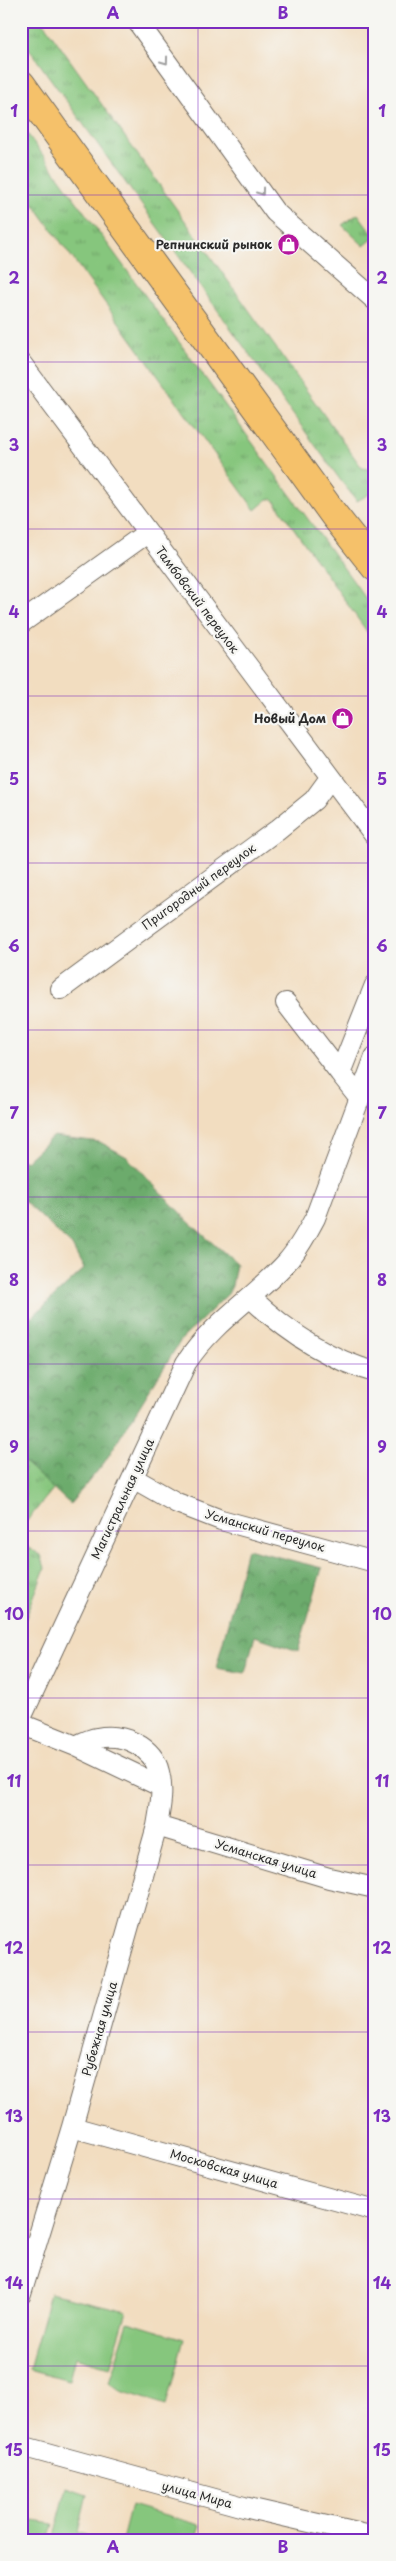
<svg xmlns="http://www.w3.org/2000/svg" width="396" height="2561" font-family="'Playpen Sans',sans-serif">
<defs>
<pattern id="grass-tufts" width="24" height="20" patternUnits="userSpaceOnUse" patternTransform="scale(1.25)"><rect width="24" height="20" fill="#86c67d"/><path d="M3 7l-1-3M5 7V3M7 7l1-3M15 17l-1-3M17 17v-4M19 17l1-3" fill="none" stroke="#6ea167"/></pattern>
<pattern id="forest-crowns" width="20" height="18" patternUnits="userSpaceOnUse" patternTransform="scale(1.25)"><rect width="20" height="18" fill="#6cab6c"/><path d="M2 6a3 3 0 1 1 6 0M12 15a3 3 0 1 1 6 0" fill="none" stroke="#598b59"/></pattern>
</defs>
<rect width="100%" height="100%" fill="#f6f6f2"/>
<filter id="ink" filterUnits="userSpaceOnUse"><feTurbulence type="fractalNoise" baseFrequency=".02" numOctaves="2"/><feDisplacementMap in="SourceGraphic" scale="10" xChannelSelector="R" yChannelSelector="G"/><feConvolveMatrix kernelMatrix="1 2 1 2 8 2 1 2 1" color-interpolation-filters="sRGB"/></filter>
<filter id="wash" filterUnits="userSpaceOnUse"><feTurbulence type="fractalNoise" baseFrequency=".0096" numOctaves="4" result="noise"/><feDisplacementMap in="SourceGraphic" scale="20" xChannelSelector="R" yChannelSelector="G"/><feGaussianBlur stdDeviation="1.12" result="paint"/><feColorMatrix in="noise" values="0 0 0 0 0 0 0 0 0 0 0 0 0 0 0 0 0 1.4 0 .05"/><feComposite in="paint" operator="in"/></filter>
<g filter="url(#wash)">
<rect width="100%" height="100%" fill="#f2ddc0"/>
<path fill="url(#grass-tufts)" stroke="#587854" d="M21,21H42L362,468L375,470V491L357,501L341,481L21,38Z
M21,125L375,611V643L273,499H268L255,510L21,187Z
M358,214L375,237L364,246L342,225Z
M21,1459L54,1488L21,1528Z
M21,1543L41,1555L45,1568L21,1630Z"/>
<path fill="url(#forest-crowns)" stroke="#4c6b4c" d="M53,1136L100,1142L127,1157L189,1222L236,1264L232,1286L228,1294L181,1340L104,1463L70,1504L21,1459V1296L31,1318L84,1269L72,1246L21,1198V1159L25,1162Z
M247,1549L322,1568L298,1651L255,1636L245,1673L216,1668Z"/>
<path fill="#86c67d" stroke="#587854" d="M50,2293L127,2311L110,2367L75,2357L69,2380L29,2369Z
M128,2322L184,2339L166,2405L121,2391L109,2382Z
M67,2487L87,2494L78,2532L98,2540H53Z
M131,2505L200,2525L195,2540H122Z
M33,2521L53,2524L48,2540H21V2524L29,2526Z"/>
</g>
<g filter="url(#ink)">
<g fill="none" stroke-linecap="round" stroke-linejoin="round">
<defs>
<path id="minor" d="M137,21L275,212L375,300
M21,363L375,836
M21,623L147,533
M61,989L277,830L314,800L330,778
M286,1003L340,1073
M359,1097L340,1073L375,985
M250,1297C286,1331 326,1359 375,1372
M133,1478L177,1503L221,1520L375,1562
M21,1718L186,1363C213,1322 254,1298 286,1263C298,1250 307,1233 315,1218L375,1057
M21,1724L76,1746C82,1743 90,1739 97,1738C123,1733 153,1746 159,1772C164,1790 160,1809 157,1826L72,2127L21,2294
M76,1746L160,1786
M157,1826L329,1878L375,1888
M72,2127L375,2211
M21,2446L244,2507L375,2537"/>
<path id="highway" d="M21,84L334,515L375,567"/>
</defs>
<use href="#minor" stroke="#71695f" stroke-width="22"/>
<use href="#highway" stroke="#71695f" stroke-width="30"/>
<use href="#minor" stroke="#fff" stroke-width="20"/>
<use href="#highway" stroke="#f5c16b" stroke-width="28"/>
</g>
<defs><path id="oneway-chevron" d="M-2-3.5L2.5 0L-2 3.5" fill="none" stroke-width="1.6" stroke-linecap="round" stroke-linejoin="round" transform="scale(1.25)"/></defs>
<g stroke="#a0a0a0">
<use href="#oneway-chevron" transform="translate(165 61) rotate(54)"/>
<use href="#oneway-chevron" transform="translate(261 192) rotate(54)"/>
</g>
</g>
<path fill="none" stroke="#7b2cbf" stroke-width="1" stroke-opacity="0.55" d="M198,21V2540M21,195H375M21,362H375M21,529H375M21,696H375M21,863H375M21,1030H375M21,1197H375M21,1364H375M21,1531H375M21,1698H375M21,1865H375M21,2032H375M21,2199H375M21,2366H375"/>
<defs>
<symbol id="shop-disc" viewBox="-11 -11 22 22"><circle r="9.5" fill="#b5179e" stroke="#f6f6f2"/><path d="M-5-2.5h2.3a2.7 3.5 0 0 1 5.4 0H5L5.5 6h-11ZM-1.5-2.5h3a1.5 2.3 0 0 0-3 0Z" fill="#fff"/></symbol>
</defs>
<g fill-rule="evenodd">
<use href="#shop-disc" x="276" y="232" width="25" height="25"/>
<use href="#shop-disc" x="330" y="706" width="25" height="25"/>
</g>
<g text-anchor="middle" stroke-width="4.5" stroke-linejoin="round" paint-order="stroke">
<g font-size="12" font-weight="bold" fill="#2b2b2b" stroke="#f6f6f2" text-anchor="end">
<text x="272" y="249">Репнинский рынок</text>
<text x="326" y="723">Новый Дом</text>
</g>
<g font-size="12" fill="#2b2b2b" stroke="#f6f6f2">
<text transform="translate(197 600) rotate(53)" y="4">Тамбовский переулок</text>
<text transform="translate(199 887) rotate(-36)" y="4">Пригородный переулок</text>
<text transform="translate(123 1499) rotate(-65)" y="4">Магистральная улица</text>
<text transform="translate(265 1531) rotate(16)" y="4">Усманский переулок</text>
<text transform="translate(266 1859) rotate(17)" y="4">Усманская улица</text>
<text transform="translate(100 2029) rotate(-74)" y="4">Рубежная улица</text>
<text transform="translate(224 2169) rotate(16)" y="4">Московская улица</text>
<text transform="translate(197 2495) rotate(15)" y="4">улица Мира</text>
</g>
</g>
<rect width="396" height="2561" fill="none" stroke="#f6f6f2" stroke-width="55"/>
<rect x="28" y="28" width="340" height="2506" fill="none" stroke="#7b2cbf" stroke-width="2"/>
<g font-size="16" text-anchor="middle" font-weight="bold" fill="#7b2cbf">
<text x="113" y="19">A</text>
<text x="283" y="19">B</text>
<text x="14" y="117">1</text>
<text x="382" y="117">1</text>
<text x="14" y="284">2</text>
<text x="382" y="284">2</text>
<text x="14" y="451">3</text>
<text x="382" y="451">3</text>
<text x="14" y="618">4</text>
<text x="382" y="618">4</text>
<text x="14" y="785">5</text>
<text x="382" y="785">5</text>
<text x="14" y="952">6</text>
<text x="382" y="952">6</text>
<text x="14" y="1119">7</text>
<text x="382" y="1119">7</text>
<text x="14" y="1286">8</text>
<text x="382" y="1286">8</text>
<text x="14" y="1453">9</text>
<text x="382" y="1453">9</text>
<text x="14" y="1620">10</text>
<text x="382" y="1620">10</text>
<text x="14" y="1787">11</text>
<text x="382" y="1787">11</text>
<text x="14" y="1954">12</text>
<text x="382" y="1954">12</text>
<text x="14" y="2122">13</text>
<text x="382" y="2122">13</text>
<text x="14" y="2289">14</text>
<text x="382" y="2289">14</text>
<text x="14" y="2456">15</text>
<text x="382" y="2456">15</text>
<text x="113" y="2553">A</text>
<text x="283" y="2553">B</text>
</g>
</svg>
